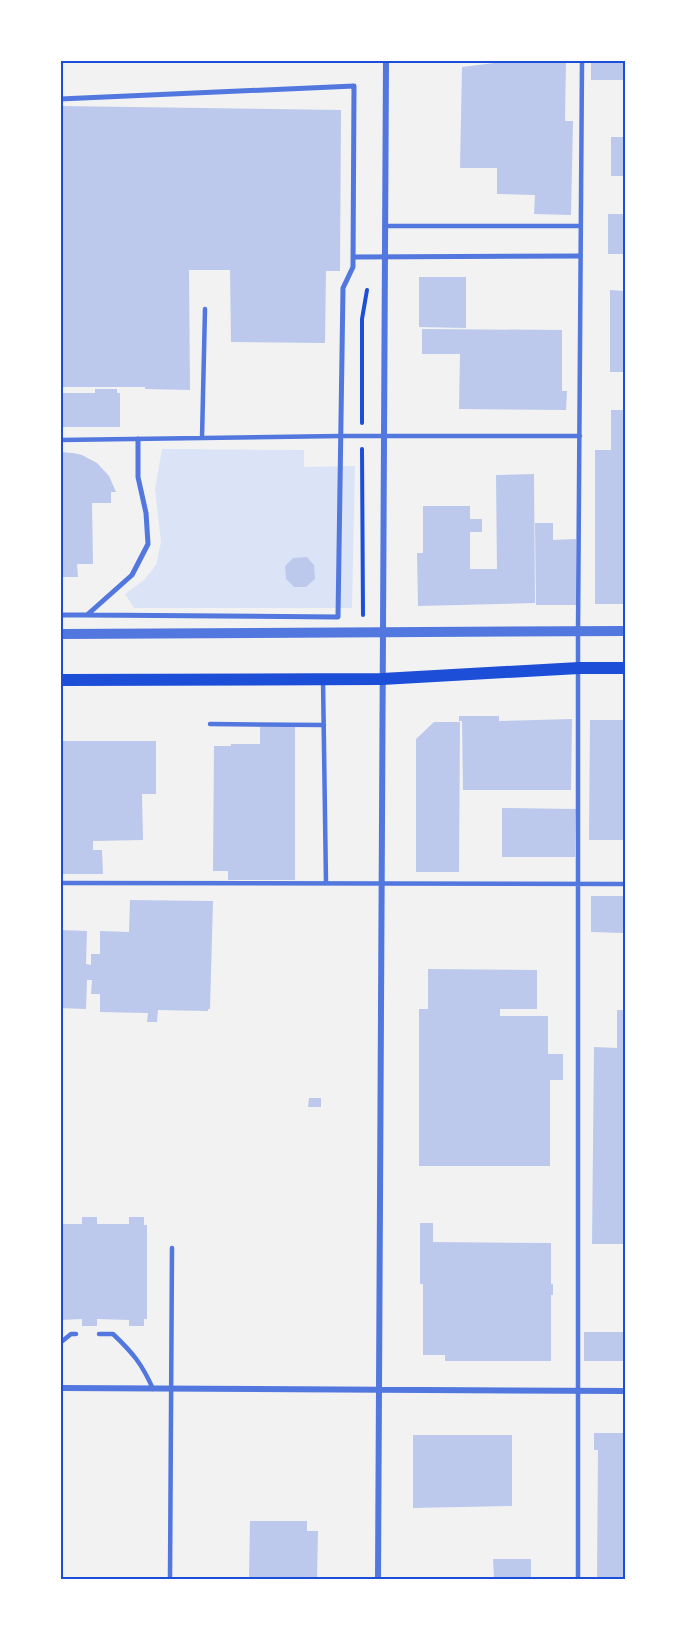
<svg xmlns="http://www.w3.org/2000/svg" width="685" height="1639" font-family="Raleway,sans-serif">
<rect width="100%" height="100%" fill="#f2f2f2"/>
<path fill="#dbe4f7" d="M162,449L304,450V467L355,466L352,608H134L125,594L144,580L156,565L161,542L155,489Z"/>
<path fill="#bdc9ec" d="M519,60H566L565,121H573L571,215L534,214L535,195L497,194V168H460L462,67Z
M591,60H625V80H591Z
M60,106L341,110L340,271H326L325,343L231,342L230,270H189L190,390L145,389V387H60Z
M611,137H625V176H611Z
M608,214H625V254H608Z
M419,277H466V328L419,327Z
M610,290L625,291V372H610Z
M422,329L562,330V391H567L566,410L459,409L460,354H422Z
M95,389H117V393H120V427H60V393H95Z
M611,410H625V604H595V450H611Z
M60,452L73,453L82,455L97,463L109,476L116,492H111V503H92L93,564H77L78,577H60Z
M534,474L535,603L418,606L417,553H423V506H470V519H482V532H470V569H497L496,475Z
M535,523H553V540L576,539V605H536Z
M307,557L314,565L315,579L306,587H294L286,579L285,566L293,558Z
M459,716H499V721L572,719L571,790H463L462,721H459Z
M590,720H625V840H589Z
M434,722H460L459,872H416V739Z
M260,727H295V880H228V871H213L214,746H231V744H260Z
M60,741H156V794H142L143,840L93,841V850H102L103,874H60Z
M502,808L576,809L575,857H502Z
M591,896H625V933L591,932Z
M130,900L213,901L210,1009H208V1011L158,1010L157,1022H147L148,1013L100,1012V994H91L92,980H87L86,1009L60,1008V930L87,931L86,964L91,965V954H100V931L129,932Z
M428,969L537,970V1009H500V1016H548V1054H563V1080H550V1166H419V1009H428Z
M617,1010H625V1244H592L594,1047L617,1048Z
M309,1098H321V1107H308Z
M82,1217H97V1224H129V1217H144V1225H147V1319H144V1326H129V1320L97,1319V1326H82V1319L60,1320V1224H82Z
M420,1223H433V1242L551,1243V1284H553V1295H551V1361H445V1355H423V1284H420Z
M584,1332H625V1361H584Z
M594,1433H625V1579H597L598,1450H594Z
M413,1435H512V1506L413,1508Z
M250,1521H307V1531H318L317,1579H249Z
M493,1559H531V1579H494Z"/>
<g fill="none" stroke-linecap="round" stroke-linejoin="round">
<path stroke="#1d4ed8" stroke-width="4" d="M362,423V319L367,290
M362,449L363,615"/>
<path stroke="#5277de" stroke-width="4.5" d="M385,226H580
M202,438L205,309
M60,440L341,436H580
M323,679L326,883
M210,724L324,725
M60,883L625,884
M99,1334H113C133,1353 142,1364 153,1389
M60,1343L71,1334H76
M170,1579L172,1248
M578,1579V631L582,60"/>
<path stroke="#5277de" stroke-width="5" d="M60,99L354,86L353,267L343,288L338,617L87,615
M354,257L580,256
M60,615H87L132,575L148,544L146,513L138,477V439"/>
<path stroke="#5277de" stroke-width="6" d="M60,1388L625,1391
M378,1579L386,60"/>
<path stroke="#5277de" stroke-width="10" d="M60,634L625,631"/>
<path stroke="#1d4ed8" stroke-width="12" d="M60,680L382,679L579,668H625"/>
</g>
<rect width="685" height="1639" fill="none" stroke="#ffffff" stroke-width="123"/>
<rect x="62" y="62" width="562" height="1516" fill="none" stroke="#1d4ed8" stroke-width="2"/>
</svg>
